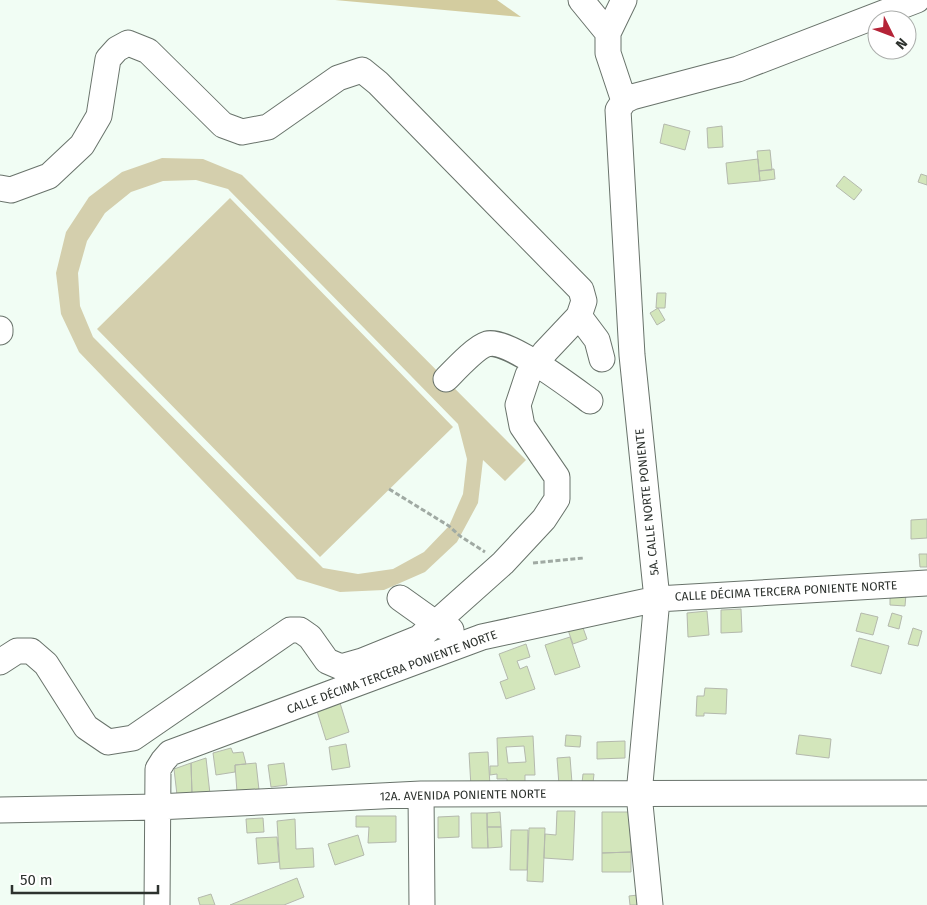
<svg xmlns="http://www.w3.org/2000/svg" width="927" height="905" font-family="'Fira Sans',sans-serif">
<rect width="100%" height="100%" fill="#f1fdf4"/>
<path fill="#d4cfad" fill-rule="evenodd" d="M162,158L203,159L242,175L526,460L505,481L483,460L478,503L457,542L425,572L384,590L340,592L297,579L79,352L61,314L56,273L66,232L89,197L122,172ZM196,180L228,189L458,424L467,459L463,494L449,526L424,552L393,569L358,574L323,568L93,337L80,306L78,273L87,241L105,213L131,192L163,181Z
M230,198L453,427L320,557L97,329Z"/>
<path fill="#d3cc9f" d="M335,0H497L521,17Z"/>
<path fill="#d3e6bb" stroke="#b4b9ad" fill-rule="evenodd" d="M664,124L690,131L685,150L660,143Z
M722,126L723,147L708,148L707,128Z
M770,150L772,170L759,171L757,151Z
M758,159L760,181L728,184L726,163Z
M774,169L775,179L760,181L759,171Z
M921,174L927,176V185L918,182Z
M844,176L862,190L854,200L836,186Z
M657,293H666L665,308H656Z
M658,308L665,320L657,325L650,313Z
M927,519V538L911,539V520Z
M919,554H927V567H920Z
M890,593L906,594L905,606L890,605Z
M741,609L742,632L721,633V610Z
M707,611L709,635L688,637L687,613Z
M861,613L878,617L873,635L856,631Z
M892,613L902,616L899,629L888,626Z
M582,625L587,639L573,644L568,630Z
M913,628L922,631L918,646L908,644Z
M570,637L580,667L555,675L545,645Z
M859,638L889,646L881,674L851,666Z
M526,644L530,657L517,661L520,669L527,666L535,689L506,699L500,682L508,679L499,654Z
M705,688L727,689L726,714L704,713V716H696L697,696H704Z
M340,703L349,732L326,740L317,711Z
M566,735L581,736L580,747L565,746Z
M799,735L831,739L829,758L796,754Z
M533,736L535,775H525V784L507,785V779H497V774L490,775V766H498L497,738ZM524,746L526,762L508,763L506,747Z
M625,741V758L597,759V742Z
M346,744L350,767L332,770L329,747Z
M231,748L233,753L243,752L246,764L235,765V772L216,775L213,753Z
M488,752L490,786L471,787L469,753Z
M570,757L572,783L559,785L557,758Z
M206,758L210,794H192L191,763Z
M191,763L192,794L177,795L174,769Z
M256,763L259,790L237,792L235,765Z
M284,763L287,785L271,787L268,765Z
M583,774H594L593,783H582Z
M557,811H575L573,860L544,858L545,834L556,835Z
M500,812L501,827H487V813Z
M602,812H631V852L602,853Z
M471,813H487L488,848H472Z
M356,816H396V842L368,843L369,827H356Z
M459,816V837L438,838V817Z
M263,818L264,832L247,833L246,819Z
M295,819L296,849L313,848L314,867L280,869L277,821Z
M487,827H501L502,847L488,848Z
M529,828H545L543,882L527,881Z
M511,830H528L527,870H510Z
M358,835L364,855L335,865L328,844Z
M277,837L279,862L258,864L256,838Z
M631,852V872H602V853Z
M297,878L304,897L284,905H230Z
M211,894L215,905H200L198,898Z
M638,895L639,905H630L629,896Z"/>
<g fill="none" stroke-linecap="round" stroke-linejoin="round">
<defs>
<path id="minor" d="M581,0L608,33
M624,0L608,33V53L624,101
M0,188L11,190L49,176L82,145L99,116L108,59L117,49L128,43L148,51L223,125L242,132L268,127L338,78L362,70L378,83L581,290L584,301L579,316L545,352L528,375L518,405L522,426L557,477V499L544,519L503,563L419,638L362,661L341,667L327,661L310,637L300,630H290L133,738L108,742L86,727L46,664L31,651H17L0,662
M579,316L597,340L602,359
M0,329V332
M446,379C454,371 476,347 487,344C507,338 572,388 590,401
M400,598L435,623L451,630
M421,794L422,905
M0,810L157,807L421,794L927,793
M157,905L158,769L163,761L170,753L482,637L657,599L927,583
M650,905L639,794L657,599L632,355L618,110L624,101L632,97L738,69L917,0"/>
</defs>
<use href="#minor" stroke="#69736b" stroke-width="27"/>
<path stroke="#a0aaa3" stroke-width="3" stroke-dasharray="5 2.5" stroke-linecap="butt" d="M389,489L449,526L460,536L485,552
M533,563L584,558"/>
<use href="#minor" stroke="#fff" stroke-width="25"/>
</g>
<g text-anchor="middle" stroke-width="4" stroke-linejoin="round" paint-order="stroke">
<g font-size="12" fill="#2d322e" stroke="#fff">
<text transform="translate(647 502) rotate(-96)" y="4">5A. CALLE NORTE PONIENTE</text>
<text transform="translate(786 591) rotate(-3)" y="4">CALLE DÉCIMA TERCERA PONIENTE NORTE</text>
<text transform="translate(392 672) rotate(-20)" y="4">CALLE DÉCIMA TERCERA PONIENTE NORTE</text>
<text transform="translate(463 795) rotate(-1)" y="4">12A. AVENIDA PONIENTE NORTE</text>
</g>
</g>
<g transform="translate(892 35) rotate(132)"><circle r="24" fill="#ffffff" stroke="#abadab"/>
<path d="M0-4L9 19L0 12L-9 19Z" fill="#b52337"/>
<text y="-8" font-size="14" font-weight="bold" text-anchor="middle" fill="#2d322e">N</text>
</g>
<path d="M12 885v8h146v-8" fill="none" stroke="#2d322e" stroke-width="2.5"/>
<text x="20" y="885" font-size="15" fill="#2d322e" stroke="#ffffff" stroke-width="4" paint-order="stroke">50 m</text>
</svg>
